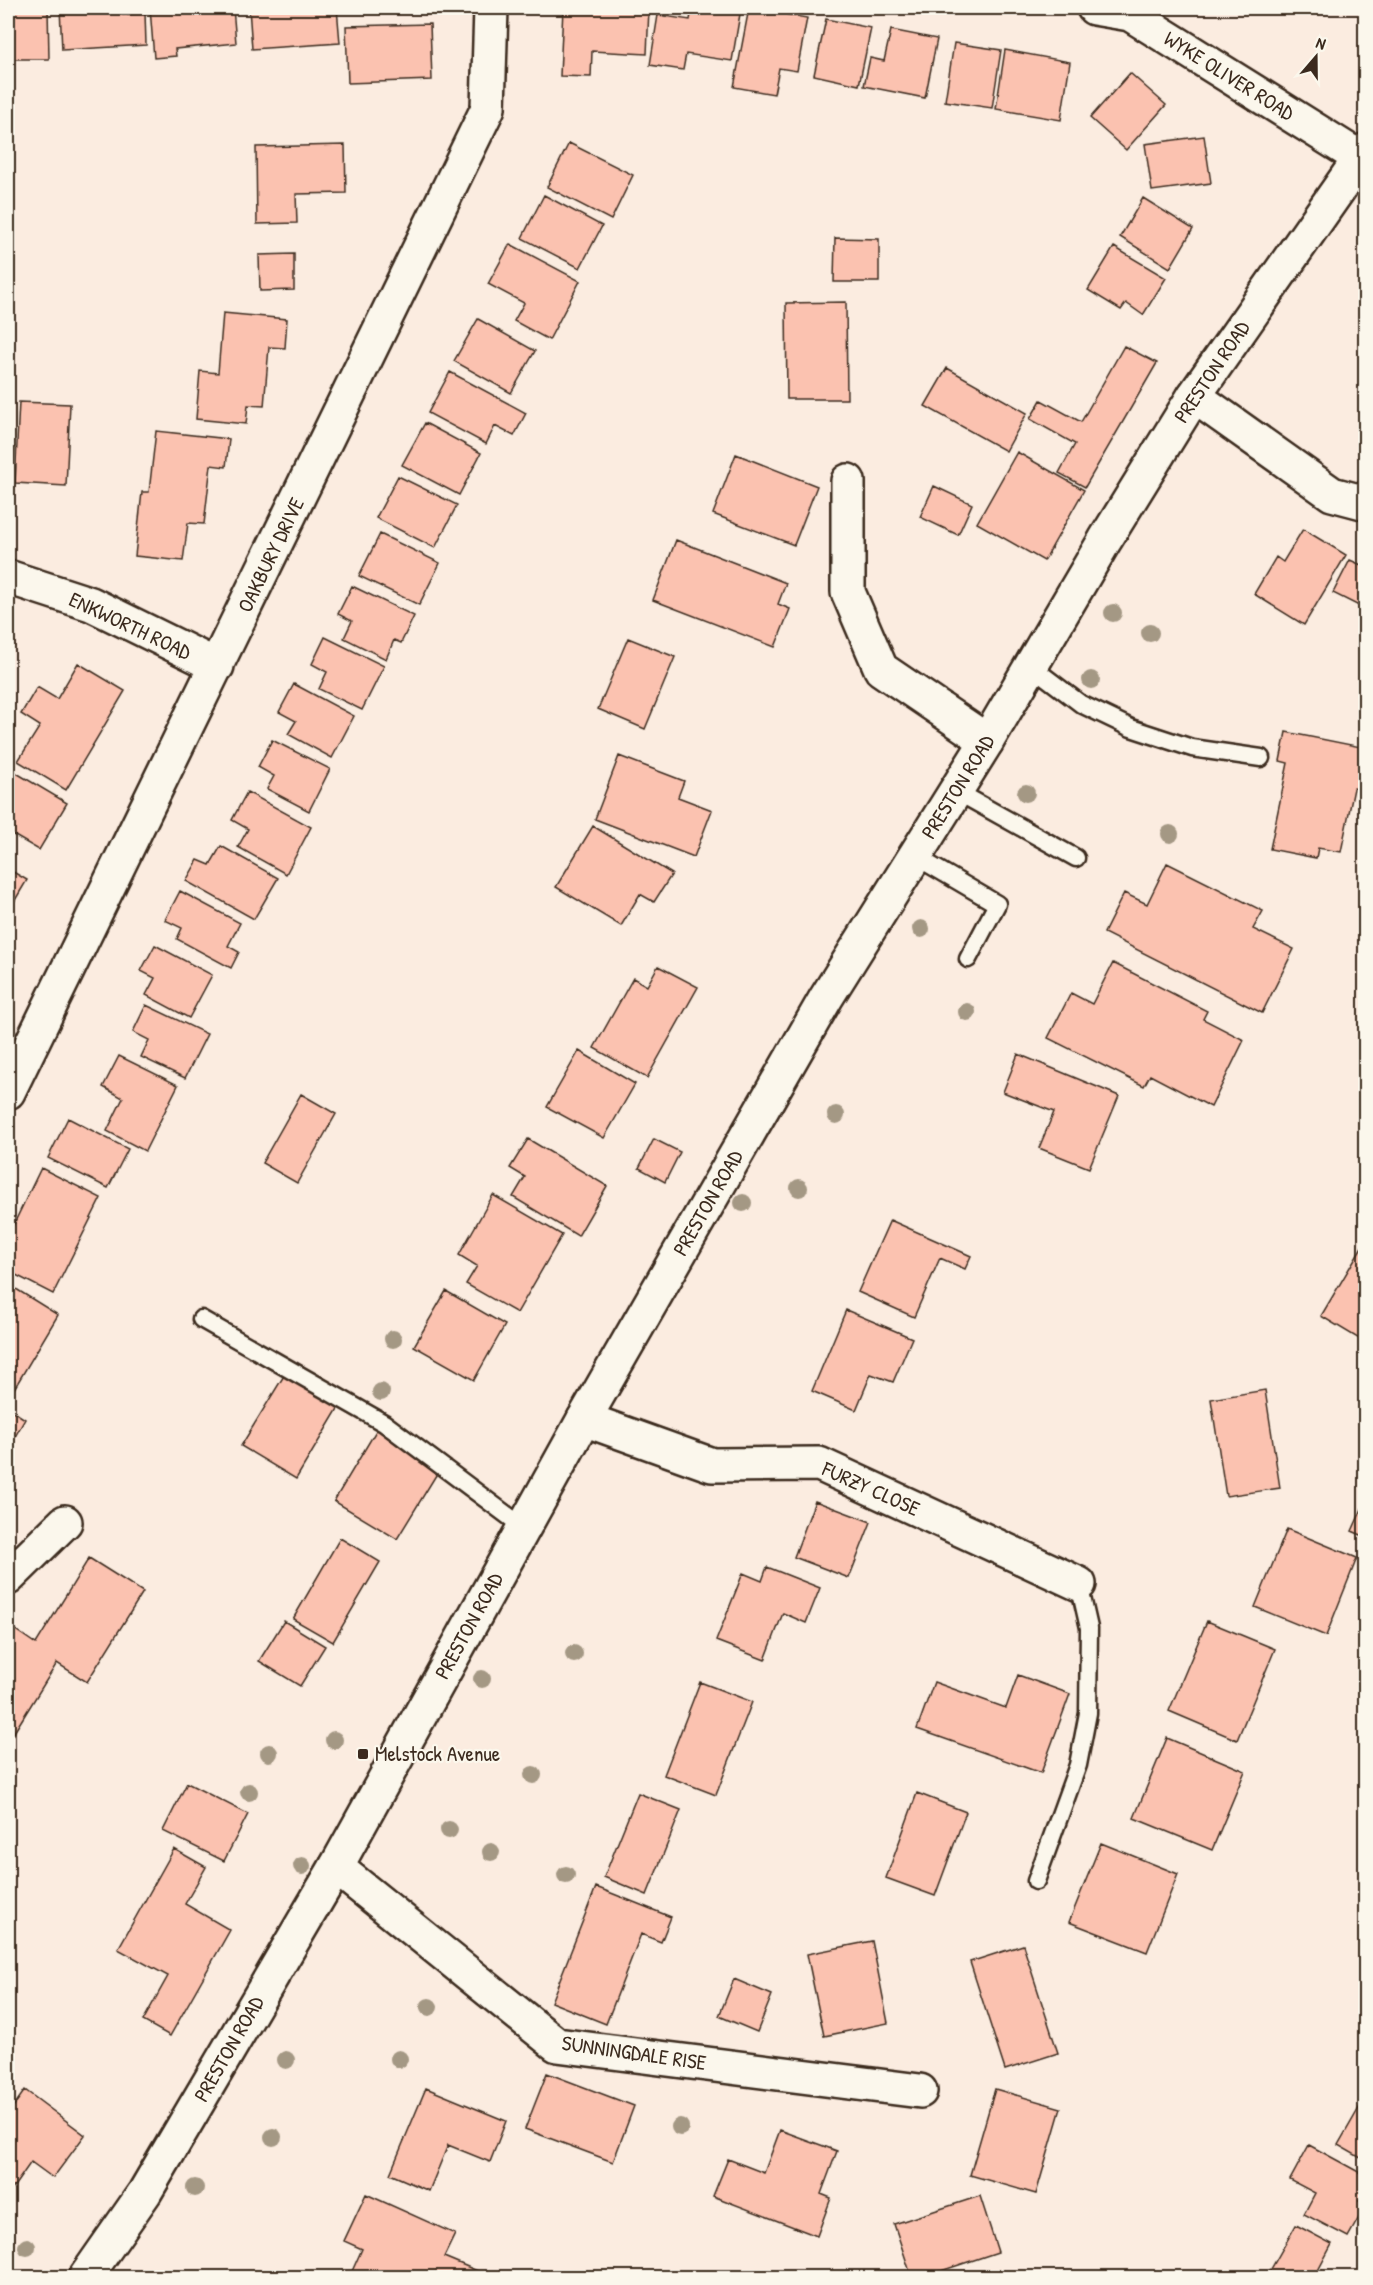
<svg xmlns="http://www.w3.org/2000/svg" width="1373" height="2285" font-family="'Patrick Hand',sans-serif">
<rect width="100%" height="100%" fill="#fbece0"/>
<filter id="ink" filterUnits="userSpaceOnUse"><feTurbulence type="fractalNoise" baseFrequency=".0167" numOctaves="2"/><feDisplacementMap in="SourceGraphic" scale="12" xChannelSelector="R" yChannelSelector="G"/><feConvolveMatrix kernelMatrix="1 2 1 2 8 2 1 2 1" color-interpolation-filters="sRGB"/></filter>
<g filter="url(#ink)">
<path fill="#fbc2b0" stroke="#3b2a1e" stroke-width="1.5" d="M8,8H48L49,59H8Z
M60,8H123V15L145,13L146,45L62,50Z
M150,8H233L236,43L175,49L176,56L154,58Z
M249,8H337L340,43L252,49Z
M563,8H649L647,54L592,51L591,77L560,76Z
M692,8H741L732,61L686,54L683,70L650,65L658,15L690,20Z
M749,8L807,18L797,71L779,68L774,94L734,87Z
M826,19L871,28L859,85L814,75Z
M430,24L432,80L348,83L346,26Z
M891,30L937,39L925,98L864,86L870,58L884,61Z
M954,43L1001,50L992,108L945,101Z
M1005,50L1070,62L1061,120L996,109Z
M1130,73L1166,105L1126,150L1090,118Z
M1204,136L1211,183L1152,191L1145,144Z
M569,143L633,175L611,220L547,187Z
M345,145L346,193L296,194L297,223L257,224L256,147Z
M544,195L602,226L580,268L522,238Z
M1143,198L1193,229L1170,268L1120,237Z
M835,238L879,239V282H834Z
M510,244L580,281L549,340L514,321L524,303L488,284Z
M1114,247L1166,278L1143,315L1126,303L1121,310L1088,290Z
M294,254V290L260,291L259,255Z
M846,302L847,399H787L786,303Z
M223,313L287,319L285,348L269,347L264,406L248,405L246,424L196,419L200,371L218,373Z
M478,319L535,351L511,393L454,361Z
M1124,346L1157,363L1085,487L1059,473L1075,444L1030,419L1041,400L1081,422Z
M947,368L1027,413L1006,451L925,406Z
M450,372L526,413L514,436L495,426L486,444L428,413Z
M19,402L70,404L66,486L15,483Z
M425,423L481,453L459,495L402,465Z
M156,431L229,439L226,467L211,465L204,524L188,523L183,561L135,556L142,492H149Z
M1017,452L1084,490L1044,561L977,523Z
M736,454L817,486L794,545L713,514Z
M398,476L457,505L435,548L376,518Z
M934,486L972,504L958,535L920,517Z
M1303,529L1346,555L1304,625L1254,594L1276,557L1283,562Z
M380,534L440,563L419,605L359,576Z
M676,540L786,583L778,604L790,609L775,647L653,600Z
M1350,560L1366,567L1365,609L1333,593Z
M352,586L414,616L401,643L394,640L386,659L344,638L352,621L338,614Z
M325,637L384,666L362,710L319,689L327,672L312,664Z
M628,638L675,657L645,729L598,709Z
M78,663L125,691L66,790L18,761L40,726L21,714L37,687L57,699Z
M294,684L354,716L332,758L288,734L296,721L279,712Z
M1286,732L1366,748V790L1354,788L1341,852L1318,848L1316,858L1270,849L1288,763L1280,761Z
M272,740L330,769L309,811L267,789L274,776L258,767Z
M619,756L684,781L678,797L712,810L694,857L595,819Z
M8,768L67,803L39,850L8,832Z
M247,792L311,827L286,874L238,847L248,829L232,820Z
M593,826L672,874L654,902L640,894L621,926L556,887Z
M221,846L278,878L254,919L186,881L198,860L210,865Z
M1167,863L1263,911L1253,929L1294,949L1262,1013L1104,933L1124,893L1147,904Z
M8,869L27,880L8,912Z
M180,891L240,923L228,946L239,952L231,968L177,939L182,928L165,920Z
M155,945L212,975L189,1018L146,995L155,978L141,971Z
M1113,963L1207,1011L1203,1019L1244,1040L1211,1107L1150,1075L1144,1086L1048,1038L1071,993L1092,1004Z
M658,966L698,987L647,1078L594,1048L633,978L647,986Z
M146,1005L207,1034L185,1078L141,1057L149,1040L133,1032Z
M579,1051L635,1084L604,1138L547,1107Z
M1018,1054L1119,1096L1089,1168L1039,1148L1054,1112L1003,1092Z
M119,1056L178,1085L145,1151L107,1131L123,1098L103,1087Z
M301,1094L336,1114L297,1183L262,1163Z
M68,1118L128,1149L108,1188L48,1158Z
M528,1139L607,1186L578,1236L513,1197L525,1177L510,1168Z
M654,1139L680,1152L665,1182L639,1168Z
M41,1168L101,1198L53,1294L8,1271V1236Z
M493,1195L562,1235L517,1313L466,1284L477,1266L459,1255Z
M890,1220L971,1256L965,1269L940,1258L914,1317L858,1292Z
M1363,1245L1366,1246V1343L1321,1316Z
M8,1284L58,1315L8,1399Z
M446,1291L505,1325L474,1380L414,1346Z
M846,1310L912,1338L893,1382L871,1374L856,1410L812,1391Z
M285,1374L339,1407L296,1479L241,1446Z
M1265,1390L1280,1488L1226,1496L1211,1399Z
M8,1408L25,1419L8,1449Z
M377,1429L441,1467L397,1539L334,1501Z
M1366,1500V1537L1352,1531Z
M815,1501L871,1522L849,1578L794,1557Z
M1287,1529L1357,1558L1326,1636L1255,1607Z
M340,1538L380,1562L333,1642L293,1619Z
M89,1558L143,1592L87,1682L57,1663L8,1742V1625L36,1644Z
M767,1567L820,1588L806,1623L783,1613L765,1660L716,1641L743,1573L762,1581Z
M284,1621L325,1646L300,1686L259,1661Z
M1207,1621L1275,1649L1237,1740L1169,1711Z
M1018,1675L1070,1694L1041,1773L917,1729L934,1682L1006,1708Z
M700,1682L752,1702L716,1795L664,1775Z
M1167,1738L1245,1771L1212,1850L1134,1818Z
M187,1783L248,1814L224,1861L163,1831Z
M638,1793L681,1810L647,1895L604,1877Z
M917,1793L966,1812L935,1896L886,1878Z
M1101,1843L1178,1874L1147,1952L1069,1922Z
M174,1849L206,1867L185,1904L230,1930L170,2036L143,2021L168,1976L118,1949Z
M596,1887L671,1917L661,1942L641,1934L606,2024L551,2002Z
M872,1941L888,2023L824,2036L807,1954Z
M1023,1945L1058,2053L1005,2070L970,1962Z
M734,1979L772,1995L757,2032L719,2016Z
M547,2073L634,2106L613,2162L525,2129Z
M426,2088L506,2121L490,2162L448,2145L429,2191L390,2174Z
M995,2089L1061,2108L1036,2194L970,2175Z
M25,2090L85,2135L53,2178L31,2162L8,2195V2114Z
M1366,2096V2161L1338,2145Z
M780,2130L837,2151L821,2194L831,2198L817,2236L713,2196L728,2159L764,2173Z
M1309,2145L1366,2176V2189L1359,2201L1366,2205L1348,2237L1304,2214L1315,2193L1290,2180Z
M366,2194L455,2234L444,2257L487,2275L486,2278H349L362,2249L344,2241Z
M980,2196L998,2252L920,2278H912L894,2224Z
M1296,2225L1332,2244L1314,2278H1266Z"/>
<g fill="none" stroke-linecap="round" stroke-linejoin="round">
<defs>
<path id="service" d="M1031,666L1081,704L1131,728L1192,748L1261,758
M956,791L1076,858
M915,856L997,904L968,959
M201,1319L384,1423L523,1527
M1036,1881L1078,1765L1088,1713L1089,1628L1079,1584"/>
<path id="minor" d="M1094,8L1130,14L1360,158
M1194,396L1332,494L1366,503
M848,481V592L881,669L987,741
M8,577L91,604L217,666
M8,1092L488,108L491,8
M584,1419L712,1465L819,1464L1079,1584
M8,1578L65,1522
M336,1867L557,2045L920,2091"/>
<path id="secondary" d="M85,2278L145,2192L336,1867L584,1419L826,998L987,741L1105,540L1194,396L1366,150"/>
</defs>
<use href="#service" stroke="#3b2a1e" stroke-width="21"/>
<use href="#minor" stroke="#3b2a1e" stroke-width="38"/>
<use href="#secondary" stroke="#3b2a1e" stroke-width="38"/>
<use href="#service" stroke="#fbf7ec" stroke-width="16"/>
<use href="#minor" stroke="#fbf7ec" stroke-width="33"/>
<use href="#secondary" stroke="#fbf7ec" stroke-width="33"/>
</g>
<g fill="#a49884">
<circle cx="1113" cy="613" r="9"/>
<circle cx="1150" cy="633" r="9"/>
<circle cx="1091" cy="680" r="9"/>
<circle cx="1026" cy="793" r="9"/>
<circle cx="1170" cy="834" r="9"/>
<circle cx="921" cy="929" r="9"/>
<circle cx="967" cy="1012" r="9"/>
<circle cx="836" cy="1115" r="9"/>
<circle cx="799" cy="1188" r="9"/>
<circle cx="743" cy="1203" r="9"/>
<circle cx="393" cy="1339" r="9"/>
<circle cx="381" cy="1392" r="9"/>
<circle cx="574" cy="1654" r="9"/>
<circle cx="482" cy="1679" r="9"/>
<circle cx="334" cy="1740" r="9"/>
<circle cx="269" cy="1753" r="9"/>
<circle cx="533" cy="1775" r="9"/>
<circle cx="249" cy="1792" r="9"/>
<circle cx="449" cy="1830" r="9"/>
<circle cx="491" cy="1852" r="9"/>
<circle cx="302" cy="1866" r="9"/>
<circle cx="566" cy="1875" r="9"/>
<circle cx="429" cy="2007" r="9"/>
<circle cx="399" cy="2059" r="9"/>
<circle cx="286" cy="2060" r="9"/>
<circle cx="680" cy="2127" r="9"/>
<circle cx="273" cy="2137" r="9"/>
<circle cx="195" cy="2188" r="9"/>
<circle cx="27" cy="2247" r="9"/>
</g>
</g>
<rect fill="#3b2a1e" stroke="#fbf7ec" stroke-width="2" x="357" y="1748" width="12" height="12" rx="3"/>
<g text-anchor="middle" stroke-width="4.5" stroke-linejoin="round" paint-order="stroke">
<g font-size="21" fill="#3b2a1e" stroke="#fbf7ec">
<text transform="translate(1229 76) rotate(32)" y="7">WYKE OLIVER ROAD</text>
<text transform="translate(1212 372) rotate(-56)" y="7">PRESTON ROAD</text>
<text transform="translate(271 555) rotate(-64)" y="7">OAKBURY DRIVE</text>
<text transform="translate(130 626) rotate(25)" y="7">ENKWORTH ROAD</text>
<text transform="translate(958 787) rotate(-58)" y="7">PRESTON ROAD</text>
<text transform="translate(708 1203) rotate(-60)" y="7">PRESTON ROAD</text>
<text transform="translate(871 1489) rotate(24)" y="7">FURZY CLOSE</text>
<text transform="translate(469 1626) rotate(-61)" y="7">PRESTON ROAD</text>
<text transform="translate(229 2049) rotate(-60)" y="7">PRESTON ROAD</text>
<text transform="translate(634 2053) rotate(8)" y="7">SUNNINGDALE RISE</text>
</g>
<g font-size="21" fill="#3b2a1e" stroke="#fbf7ec" text-anchor="start">
<text x="375" y="1761">Melstock Avenue</text>
</g>
</g>
<rect width="1373" height="2285" fill="none" stroke="#fbf7ec" stroke-width="30"/>
<rect x="15" y="15" width="1343" height="2255" fill="none" stroke="#3b2a1e" stroke-width="2" filter="url(#ink)"/>
<g transform="translate(1316 57) rotate(20)" stroke="#fbf7ec" stroke-width="4.5" paint-order="stroke">
<path d="M0-4.5L10 22L0 15L-10 22Z" fill="#3b2a1e"/>
<text y="-9" font-size="16" font-weight="bold" text-anchor="middle" fill="#3b2a1e">N</text>
</g>
</svg>
